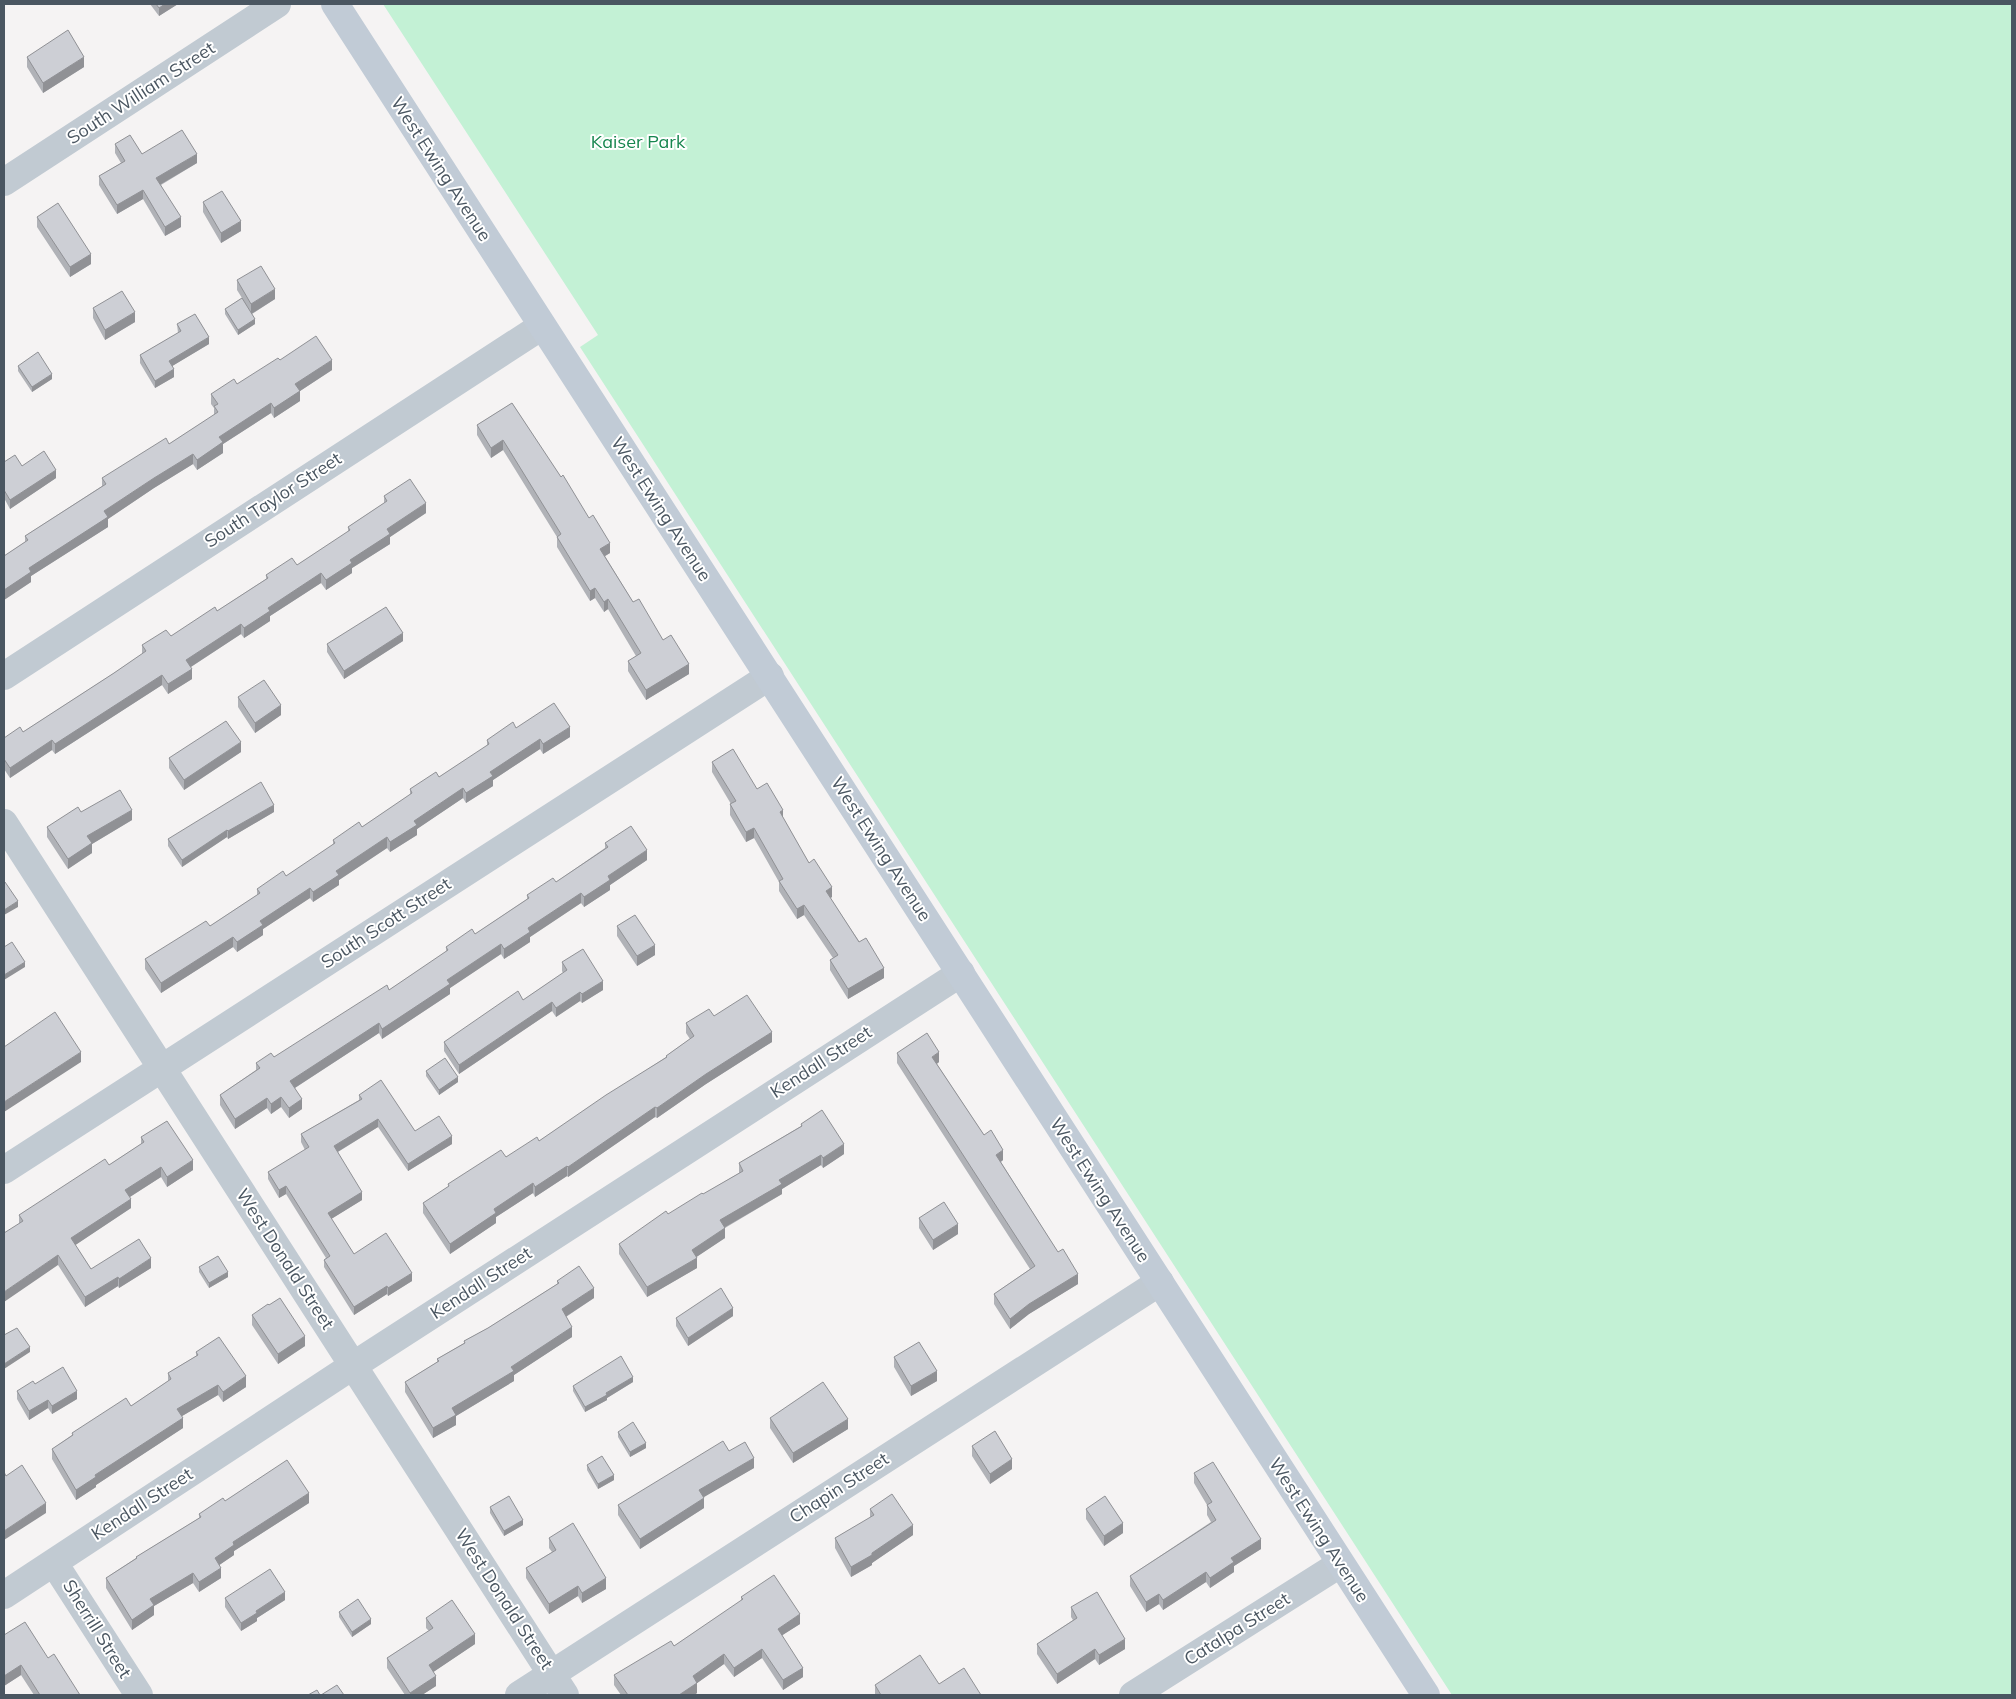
<svg xmlns="http://www.w3.org/2000/svg" width="2016" height="1699" font-family="Mulish,sans-serif">
<rect width="100%" height="100%" fill="#f5f3f3"/>
<path fill="#c3f1d5" d="M383,4H2012V1695H1452L580,347L598,335Z"/>
<g fill="none" stroke-linecap="round" stroke-linejoin="round">
<path stroke="#c1cad2" stroke-width="28" d="M4,182L277,4
M4,676L542,326
M4,823L565,1695
M4,1170L770,676
M54,1563L139,1695
M4,1595L354,1365L961,973
M519,1695L1160,1282
M1133,1695L1340,1564"/>
<path stroke="#c1cbd6" stroke-width="28" d="M335,4L1426,1695"/>
</g>
<path fill="#b0b2b7" d="M150,4H178L159,16Z
M27,57L84,67L43,93L27,67Z
M115,144L142,154L197,163L161,185L181,227L165,236L143,199L117,214L99,185V176L121,163L115,153Z
M203,202L241,231L221,243L203,212Z
M37,217L91,264L70,277L37,227Z
M237,280L275,299L252,314L255,324L238,335L225,314V309L242,298L237,290Z
M93,308L135,322L105,340L93,318Z
M177,324L209,344L172,366L174,377L155,388L140,363V355L178,333Z
M280,360L332,370L300,391V401L274,418L271,413L223,444V453L197,470L193,464L154,488L108,519V527L31,576V582L4,600V556L25,542V536L102,486V478L169,444L214,415V408L211,404V394L237,384Z
M18,366L52,379L32,392L18,371Z
M512,403L610,553L605,556L633,602L689,674L646,700L628,671V661L636,656L608,609L604,612L595,598L590,601L557,547V537L503,450L491,458L477,435V425Z
M4,462L22,466L56,478L10,509L4,498Z
M384,496L426,513L390,537V544L352,568V573L326,590L321,583L270,616V621L244,638L241,634L191,667L192,679L168,694L162,685L55,754L52,750L10,778L4,769V738L23,732L114,673L142,654V645L171,636L217,611L266,579V575L297,565L348,532V527L384,503Z
M403,641L344,679L327,652V644Z
M238,697L281,715L255,733L238,707Z
M516,728L570,737L543,754L540,749L493,780V786L466,803L463,798L417,829V835L390,852L387,848L339,880V885L313,902L310,898L263,929V935L237,952L233,947L161,993L145,969V959L210,926L257,895V889L286,876L333,845V840L362,827L410,795V789L439,777L487,746V740Z
M241,752L184,790L169,768V758Z
M712,762L757,789L783,818L809,863L832,897L830,898L884,978L848,999L830,970V960L833,958L804,915L797,919L779,891V882L754,838L746,842L730,815V804H731L712,772Z
M81,812L132,820L92,844V853L68,869L47,837V827Z
M274,812L228,839L227,837L182,867L168,846V839Z
M605,843L647,860L610,885V890L584,907L581,903L530,937V942L504,959L501,954L450,988V994L382,1039L379,1033L295,1088L302,1109L289,1118L281,1107L271,1114L267,1108L235,1129L220,1105V1095L256,1070V1063L274,1057L389,990L446,952V947L475,934L527,899V895L556,882L605,848Z
M617,926L655,955L637,966L617,936Z
M562,962L603,990L582,1003L580,1001L556,1017L552,1011L459,1074L444,1051V1042L523,1000L563,973L562,971Z
M714,1016L772,1042L706,1084L657,1118L655,1117L568,1177L567,1176L535,1197L533,1193L496,1217V1223L450,1254L423,1213V1203L448,1187V1184L539,1141L666,1057V1056L690,1039L686,1033V1023Z
M897,1053L939,1062L937,1064L984,1135L1003,1160L1001,1162L1078,1284L1029,1314L1010,1329L994,1304V1294L1030,1269L897,1063Z
M426,1071L458,1082L439,1095L426,1076Z
M359,1095L415,1131L452,1144L408,1171L378,1127L338,1152L362,1200L331,1219L354,1254L412,1281L388,1296L387,1294L354,1315L324,1267V1260L326,1258L286,1194L279,1198L268,1179V1172L305,1150L301,1142V1134L359,1100Z
M801,1124L844,1154L823,1168L821,1165L782,1189V1194L725,1228V1238L696,1257L697,1268L647,1297L619,1254V1244L739,1173V1163L801,1126Z
M141,1137L193,1170L167,1187L161,1177L130,1197L131,1208L75,1245L91,1269L151,1268L119,1288L118,1286L85,1307L58,1265L19,1224V1215L109,1165L141,1144Z
M919,1218L958,1234L933,1250L919,1228Z
M199,1267L228,1277L209,1288L199,1272Z
M557,1281L594,1298L566,1317L572,1337L514,1375V1381L456,1416V1425L433,1438L405,1392V1382L437,1362V1359L464,1343V1341L488,1328L557,1284Z
M252,1315L305,1346L278,1364L252,1325Z
M733,1316L688,1346L676,1326V1318Z
M196,1352L246,1387L223,1402L218,1395L182,1416L183,1428L96,1485V1487L76,1500L52,1459V1449L72,1435V1433L131,1406L168,1381V1373L196,1356Z
M894,1357L937,1381L911,1396L894,1367Z
M633,1382L607,1398V1400L585,1412L573,1391V1386Z
M35,1384L77,1399L52,1414L48,1408L29,1420L17,1399V1391Z
M770,1418L848,1429L793,1463L770,1428Z
M618,1432L646,1448L630,1457L618,1437Z
M972,1446L1012,1469L990,1484L972,1456Z
M729,1451L754,1468L703,1497L704,1508L640,1549L618,1515V1505Z
M587,1465L614,1480L598,1489L587,1470Z
M1194,1473L1261,1549L1234,1566V1572L1210,1588L1206,1582L1163,1610L1159,1604L1146,1612L1130,1586V1576L1211,1522L1207,1515V1505L1194,1483Z
M225,1501L309,1503L234,1551V1555L219,1565L221,1578L199,1592L193,1583L154,1606V1615L132,1630L106,1588V1578L136,1558V1557L199,1518V1514Z
M490,1507L523,1525L504,1536L490,1513Z
M870,1509L913,1535L872,1563V1565L851,1577L835,1548V1538L870,1518Z
M1086,1509L1123,1533L1104,1546L1086,1519Z
M549,1538L606,1589L582,1603L578,1596L549,1614L526,1578V1568L552,1552L549,1548Z
M741,1597L800,1624L782,1635L803,1677L783,1690L762,1658L734,1677L724,1664L697,1683V1693L694,1695H621L614,1685V1675L674,1646L741,1601Z
M225,1598L285,1600L257,1618V1621L241,1631L225,1607Z
M1071,1607L1125,1649L1099,1665L1095,1659L1057,1684L1037,1654V1644L1073,1620L1071,1617Z
M339,1612L371,1624L352,1637L339,1617Z
M426,1618L475,1644L433,1672L436,1686L422,1695H405L387,1668V1658L429,1631L426,1628Z
M4,1635L48,1658L80,1695H34L21,1675L4,1686Z
M939,1684L981,1695H876L875,1694V1685Z"/>
<path fill="#909195" d="M165,4H178L159,16V8Z
M84,57V67L43,93V83Z
M197,154V163L156,187V178Z
M143,190V199L117,214V205Z
M181,217V227L165,236V227Z
M241,221V231L221,243V233Z
M91,254V264L70,277V267Z
M275,289V299L251,314V304Z
M135,312V322L105,340V330Z
M255,319V324L238,335V330Z
M209,337V344L169,368V361Z
M332,360V370L300,391V401L274,418V408L295,384Z
M174,369V377L155,388V381Z
M52,374V379L32,392V387Z
M271,403V413L223,444V453L197,470V460L219,437Z
M503,440V450L491,458V448Z
M193,454V464L154,488L108,519V527L31,576V582L4,600V590L29,568L104,511L154,478Z
M56,470V478L10,509V500Z
M426,503V513L390,537V544L352,568V573L326,590V580L387,529Z
M610,543V553L600,559V549Z
M321,573V583L270,616V621L244,638V628L268,608Z
M595,588V598L590,601V591Z
M608,599V609L604,612V602Z
M241,624V634L186,670V660Z
M403,633V641L344,679V671Z
M689,664V674L646,700V690Z
M192,669V679L168,694V684Z
M162,675V685L55,754V744Z
M281,705V715L255,733V723Z
M570,727V737L543,754V744Z
M540,739V749L493,780V786L466,803V793L490,772Z
M52,740V750L10,778V768Z
M241,742V752L184,790V780Z
M463,788V798L417,829V835L390,852V842L414,821Z
M274,805V812L228,839V831Z
M132,810V820L92,844V853L68,869V859L87,836Z
M783,810V820L780,812Z
M754,828V838L746,842V832Z
M227,830V837L182,867V860Z
M387,837V848L339,880V885L313,902V892L336,871Z
M647,850V860L610,885V890L584,907V897L608,876Z
M832,887V897L826,901V891Z
M310,888V898L263,929V935L237,952V942L260,921Z
M581,893V903L530,937V942L504,959V949L528,928Z
M18,901V907L4,915V910Z
M804,905V915L797,919V909Z
M233,937V947L161,993V983Z
M501,944V954L450,988V994L382,1039V1029L447,980Z
M655,945V955L637,966V956Z
M25,962V967L4,980V975Z
M884,968V978L848,999V989Z
M603,981V990L582,1003V994Z
M580,992V1001L556,1017V1008Z
M552,1002V1011L459,1074V1065Z
M379,1023V1033L290,1091V1081Z
M772,1032V1042L706,1084L657,1118V1108L706,1074Z
M81,1052V1062L4,1112V1102Z
M939,1052V1062L932,1067V1057Z
M458,1077V1082L439,1095V1090Z
M281,1097V1107L271,1114V1104Z
M267,1098V1108L235,1129V1119Z
M302,1099V1109L289,1118V1108Z
M655,1107V1117L568,1177V1167Z
M378,1119V1127L334,1154V1146Z
M452,1136V1144L408,1171V1164Z
M844,1144V1154L823,1168V1158Z
M1003,1150V1160L996,1165V1155Z
M821,1155V1165L782,1189V1194L720,1230V1220L779,1180Z
M193,1160V1170L167,1187V1177Z
M567,1166V1176L535,1197V1187Z
M161,1167V1177L125,1200V1190Z
M533,1183V1193L496,1217V1223L450,1254V1244L494,1209Z
M286,1186V1194L279,1198V1190Z
M362,1192V1200L328,1221V1213Z
M131,1199V1208L71,1248V1238Z
M958,1224V1234L933,1250V1240Z
M725,1228V1238L692,1260V1250Z
M58,1255V1265L4,1302V1292Z
M151,1258V1268L119,1288V1279Z
M697,1258V1268L647,1297V1287Z
M228,1272V1277L209,1288V1283Z
M412,1273V1281L388,1296V1288Z
M1078,1274V1284L1029,1314L1010,1329V1319L1029,1304Z
M118,1277V1286L85,1307V1297Z
M387,1286V1294L354,1315V1307Z
M594,1288V1298L562,1319V1309Z
M733,1308V1316L688,1346V1338Z
M572,1327V1337L514,1375V1381L456,1416V1425L433,1438V1428L452,1408L511,1367Z
M305,1336V1346L278,1364V1354Z
M30,1347V1352L4,1369V1364Z
M937,1371V1381L911,1396V1386Z
M246,1376V1387L223,1402V1392Z
M633,1377V1382L607,1398V1400L585,1412V1407L606,1393Z
M218,1385V1395L177,1419V1409Z
M77,1391V1399L52,1414V1406Z
M48,1400V1408L29,1420V1411Z
M183,1418V1428L96,1485V1487L76,1500V1490L95,1475Z
M848,1419V1429L793,1463V1453Z
M646,1443V1448L630,1457V1452Z
M754,1458V1468L699,1500V1490Z
M1012,1459V1469L990,1484V1474Z
M614,1475V1480L598,1489V1484Z
M309,1493V1503L234,1551V1555L215,1568V1558L233,1542Z
M704,1498V1508L640,1549V1539Z
M46,1503V1513L4,1540V1531Z
M523,1520V1525L504,1536V1531Z
M1123,1523V1533L1104,1546V1536Z
M913,1525V1535L872,1563V1565L851,1577V1567Z
M1261,1539V1549L1234,1566V1572L1210,1588V1578L1231,1558Z
M221,1568V1578L199,1592V1582Z
M1206,1572V1582L1163,1610V1600Z
M193,1573V1583L154,1606V1615L132,1630V1620L150,1599Z
M606,1578V1589L582,1603V1593Z
M578,1586V1596L549,1614V1604Z
M285,1592V1600L257,1618V1621L241,1631V1623L256,1611Z
M1159,1594V1604L1146,1612V1602Z
M800,1614V1624L778,1638V1629Z
M371,1619V1624L352,1637V1632Z
M475,1634V1644L429,1675V1665Z
M1125,1639V1649L1099,1665V1655Z
M762,1649V1658L734,1677V1668Z
M1095,1649V1659L1057,1684V1674Z
M724,1654V1664L693,1686V1676Z
M21,1665V1675L4,1686V1676Z
M803,1668V1677L783,1690V1680Z
M436,1676V1686L422,1695H410V1693Z
M697,1683V1693L694,1695H679Z"/>
<path fill="#cdcfd5" stroke="#909195" d="M156,4H165L159,8Z
M68,30L84,57L43,83L27,57Z
M182,130L197,154L156,178L181,217L165,227L143,190L117,205L99,176L125,161L115,144L130,135L142,154Z
M222,191L241,221L221,233L203,202Z
M58,203L91,254L70,267L37,217Z
M261,266L275,289L251,304L237,280Z
M122,291L135,312L105,330L93,308Z
M242,298L255,319L238,330L225,309Z
M195,314L209,337L169,361L174,369L155,381L140,355L181,331L177,324Z
M316,336L332,360L295,384L300,391L274,408L271,403L219,437L223,442L197,460L193,454L154,478L104,511L108,517L29,568L31,572L4,590V556L28,540L25,536L106,484L102,478L166,438L169,444L218,412L214,406L218,404L211,394L234,379L237,384L278,358L280,360Z
M38,352L52,374L32,387L18,366Z
M512,403L561,477L563,475L589,518L593,515L610,543L600,549L633,602L639,599L663,640L671,635L689,664L646,690L628,661L641,653L608,599L604,602L595,588L590,591L557,537L561,534L503,440L491,448L477,425Z
M44,451L56,470L10,500L4,490V462L15,455L22,466Z
M410,479L426,503L387,529L390,534L350,560L352,563L326,580L321,573L268,608L270,611L244,628L241,624L186,660L192,669L168,684L162,675L55,744L52,740L10,768L4,759V738L20,727L23,732L114,673L146,651L142,645L166,630L171,636L215,607L217,611L268,578L266,575L292,558L297,565L350,530L348,527L387,501L384,496Z
M386,607L403,633L344,671L327,644Z
M264,680L281,705L255,723L238,697Z
M554,703L570,727L543,744L540,739L490,772L493,776L466,793L463,788L414,821L417,825L390,842L387,837L336,871L339,875L313,892L310,888L260,921L263,925L237,942L233,937L161,983L145,959L206,921L210,926L260,893L257,889L283,871L286,876L335,843L333,840L359,822L362,827L412,793L410,789L436,772L439,777L489,744L487,740L513,722L516,728Z
M226,721L241,742L184,780L169,758Z
M733,749L757,789L767,783L783,810L780,812L809,863L814,859L832,887L826,891L859,942L866,938L884,968L848,989L830,960L838,955L804,905L797,909L779,881L783,879L754,828L746,832L730,804L736,801L712,762Z
M261,782L274,805L228,831L227,830L182,860L168,839Z
M120,790L132,810L87,836L92,843L68,859L47,827L78,807L81,812Z
M631,826L647,850L608,876L610,880L584,897L581,893L528,928L530,932L504,949L501,944L447,980L450,984L382,1029L379,1023L290,1081L302,1099L289,1108L281,1097L271,1104L267,1098L235,1119L220,1095L260,1068L256,1063L271,1053L274,1057L387,985L389,990L448,950L446,947L472,929L475,934L529,898L527,895L553,878L556,882L608,847L605,843Z
M4,882H5L18,901L4,910Z
M635,915L655,945L637,956L617,926Z
M12,942L25,962L4,975V947Z
M583,949L603,981L582,994L580,992L556,1008L552,1002L459,1065L444,1042L518,991L523,1000L567,970L562,962Z
M747,995L772,1032L706,1074L657,1108L655,1107L568,1167L567,1166L535,1187L533,1183L494,1209L496,1213L450,1244L423,1203L449,1186L448,1184L501,1150L506,1157L537,1137L539,1141L606,1095L667,1057L666,1056L694,1036L686,1023L709,1009L714,1016Z
M55,1012L81,1052L4,1102V1047Z
M927,1033L939,1052L932,1057L984,1135L991,1130L1003,1150L996,1155L1058,1252L1063,1249L1078,1274L1029,1304L1010,1319L994,1294L1035,1266L897,1053Z
M445,1058L458,1077L439,1090L426,1071Z
M381,1080L415,1131L439,1116L452,1136L408,1164L378,1119L334,1146L362,1192L328,1213L354,1254L386,1233L412,1273L388,1288L387,1286L354,1307L324,1260L330,1256L286,1186L279,1190L268,1172L309,1147L301,1134L362,1099L359,1095Z
M822,1110L844,1144L823,1158L821,1155L779,1180L782,1184L720,1220L725,1228L692,1250L697,1258L647,1287L619,1244L666,1211L668,1214L702,1193L703,1194L743,1171L739,1163L802,1126L801,1124Z
M167,1121L193,1160L167,1177L161,1167L125,1190L131,1199L71,1238L91,1269L139,1239L151,1258L119,1279L118,1277L85,1297L58,1255L4,1292V1233L23,1221L19,1215L105,1159L109,1165L144,1142L141,1137Z
M944,1202L958,1224L933,1240L919,1218Z
M218,1256L228,1272L209,1283L199,1267Z
M579,1266L594,1288L562,1309L572,1327L511,1367L514,1371L452,1408L456,1415L433,1428L405,1382L439,1361L437,1359L465,1343L464,1341L488,1328L559,1283L557,1281Z
M721,1288L733,1308L688,1338L676,1318Z
M280,1298L305,1336L278,1354L252,1315L268,1304L269,1305Z
M17,1328L30,1347L4,1364V1335Z
M219,1337L246,1376L223,1392L218,1385L177,1409L183,1418L95,1475L96,1477L76,1490L52,1449L73,1435L72,1433L126,1398L131,1406L171,1379L168,1373L198,1355L196,1352Z
M919,1342L937,1371L911,1386L894,1357Z
M621,1356L633,1377L606,1393L607,1395L585,1407L573,1386Z
M63,1367L77,1391L52,1406L48,1400L29,1411L17,1391L33,1381L35,1384Z
M823,1382L848,1419L793,1453L770,1418Z
M633,1422L646,1443L630,1452L618,1432Z
M995,1431L1012,1459L990,1474L972,1446Z
M723,1441L729,1451L745,1442L754,1458L699,1490L704,1498L640,1539L618,1505Z
M602,1456L614,1475L598,1484L587,1465Z
M287,1460L309,1493L233,1542L234,1545L215,1558L221,1568L199,1582L193,1573L150,1599L154,1605L132,1620L106,1578L137,1558L136,1557L201,1517L199,1514L223,1498L225,1501Z
M1213,1462L1261,1539L1231,1558L1234,1562L1210,1578L1206,1572L1163,1600L1159,1594L1146,1602L1130,1576L1216,1520L1207,1505L1212,1502L1194,1473Z
M22,1465L46,1503L4,1531V1472L6,1476Z
M892,1494L913,1525L872,1553V1555L851,1567L835,1538L874,1515L870,1509Z
M509,1496L523,1520L504,1531L490,1507Z
M1105,1496L1123,1523L1104,1536L1086,1509Z
M573,1523L606,1578L582,1593L578,1586L549,1604L526,1568L556,1550L549,1538Z
M270,1569L285,1592L256,1611L257,1613L241,1623L225,1598Z
M774,1575L800,1614L778,1629L803,1668L783,1680L762,1649L734,1668L724,1654L693,1676L697,1683L679,1695H628L614,1675L671,1641L674,1646L743,1599L741,1597Z
M1097,1592L1125,1639L1099,1655L1095,1649L1057,1674L1037,1644L1077,1618L1071,1607Z
M358,1599L371,1619L352,1632L339,1612Z
M452,1600L475,1634L429,1665L436,1676L410,1693L387,1658L433,1628L426,1618Z
M25,1622L48,1658L54,1654L80,1695H40L21,1665L4,1676V1635Z
M920,1655L939,1684L964,1668L981,1695H881L875,1685Z
M337,1685L344,1695H321Z
M317,1690L320,1695H308Z"/>
<g text-anchor="middle" stroke-width="4" stroke-linejoin="round" paint-order="stroke">
<g font-size="18" fill="#4a5661" stroke="#fff">
<text transform="translate(141 93) rotate(-33)" y="6">South William Street</text>
<text transform="translate(441 169) rotate(57)" y="6">West Ewing Avenue</text>
<text transform="translate(273 500) rotate(-33)" y="6">South Taylor Street</text>
<text transform="translate(661 509) rotate(57)" y="6">West Ewing Avenue</text>
<text transform="translate(881 849) rotate(57)" y="6">West Ewing Avenue</text>
<text transform="translate(386 923) rotate(-33)" y="6">South Scott Street</text>
<text transform="translate(821 1062) rotate(-33)" y="6">Kendall Street</text>
<text transform="translate(1100 1190) rotate(57)" y="6">West Ewing Avenue</text>
<text transform="translate(285 1259) rotate(57)" y="6">West Donald Street</text>
<text transform="translate(481 1283) rotate(-33)" y="6">Kendall Street</text>
<text transform="translate(839 1488) rotate(-33)" y="6">Chapin Street</text>
<text transform="translate(142 1504) rotate(-33)" y="6">Kendall Street</text>
<text transform="translate(1319 1530) rotate(57)" y="6">West Ewing Avenue</text>
<text transform="translate(504 1599) rotate(57)" y="6">West Donald Street</text>
<text transform="translate(97 1629) rotate(58)" y="6">Sherrill Street</text>
<text transform="translate(1237 1629) rotate(-32)" y="6">Catalpa Street</text>
</g>
<g font-size="18" fill="#17864f" stroke="#fff">
<text x="638" y="148">Kaiser Park</text>
</g>
</g>
<rect width="2016" height="1699" fill="none" stroke="#4a5661" stroke-width="10"/>
</svg>
